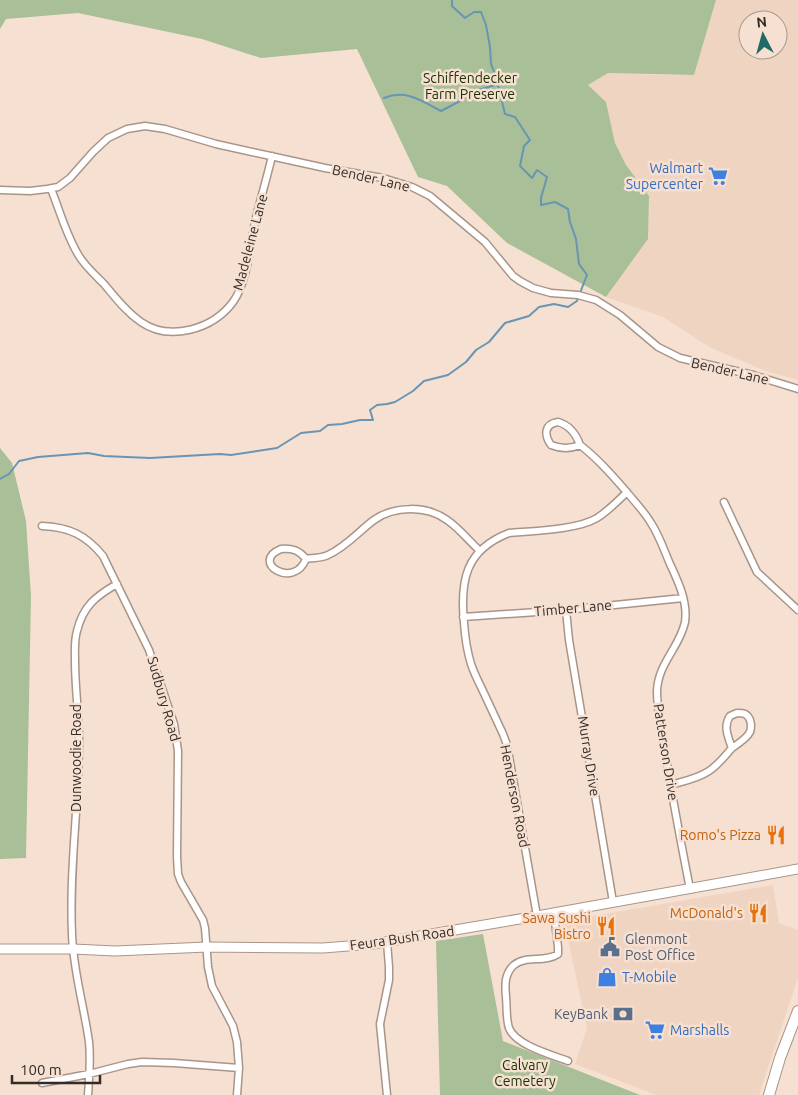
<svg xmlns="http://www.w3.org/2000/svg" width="798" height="1095" font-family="Ubuntu,sans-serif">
<rect width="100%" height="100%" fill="#f6e0d2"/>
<path fill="#f0d4c2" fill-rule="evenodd" d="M716,0H798V380L766,371L711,348L663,317L606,297L648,239L649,196L626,165L615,143L606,102L588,85L608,73L661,75H694ZM748,20H778V50H748Z
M773,885L779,923L798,930V978L759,1095H656L575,1064L587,1028L564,921Z"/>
<path fill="#a8bf97" d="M0,0H716L694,75L608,73L588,85L606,102L615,143L626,165L649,196L648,239L606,297L507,243L447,186L418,177L357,49L261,58L202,39L78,13L6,19L0,29Z
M0,448L12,463L26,521L31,596L26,858L0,859Z
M483,934L503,1041L640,1095H440L436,941Z"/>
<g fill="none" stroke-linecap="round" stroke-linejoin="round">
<path stroke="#6995b5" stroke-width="2" d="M452,0V6L465,18L474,12H481L486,25L490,47L491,64L496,77L505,114L515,117L530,140L524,146L520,166L532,178L537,170L547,177L541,198V205L555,202L568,209L570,222L576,239L579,264L587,275L580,293
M384,98C406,89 422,101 441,111L460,101L472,92L498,84
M0,479L9,474L19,461L38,457L88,453L104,456L150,458L220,454L231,455L277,448L301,433L320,431L328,425L342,424L360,420H373L370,410L377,405L387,404L395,402L413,391L424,381L448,375L466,362L476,350L489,342L505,323L529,316L539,307L554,304L568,307L577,301L578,298"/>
<defs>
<path id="street" d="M51,189C60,211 66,235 79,256C85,266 95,275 104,284C115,297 126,312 141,322C170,342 213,329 233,302C247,283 250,246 255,222C260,200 267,178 272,156
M0,190L30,191L47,189L58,187L70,178L93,152L108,138L127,129L145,126L165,129L216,144L325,168L383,178L412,187L430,196L485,242L513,276L520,281L533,288L551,293L578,295L596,300L620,315L658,347L680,358L753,375L798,389
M558,422C569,425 576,434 580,445C570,449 561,449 551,445C544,435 544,424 558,422Z
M580,445C597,458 611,474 625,490C634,501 644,511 651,523C659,535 664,550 670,564C678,581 688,602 685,622C680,647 658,663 657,691C657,711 662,731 665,751C672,797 681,843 690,889
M724,502L757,572L798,610
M42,526C69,527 86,535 103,556L149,650L174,724L178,751L177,856L178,874L181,882L203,920L205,928L208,967L212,986L233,1026L237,1042L239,1068L237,1095
M281,549C292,548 299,550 306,559C294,590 249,562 281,549Z
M306,559C313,558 322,558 328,555C346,547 359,531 374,520C394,506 426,505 447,520C459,528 469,541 480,551
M566,610L569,640L613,902
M463,617L566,610L683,598
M737,713C739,713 743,713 745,714C751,717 752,726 750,732C747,738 738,744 732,748C728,737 723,726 730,716Z
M670,785C684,781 697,779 709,771C718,765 725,756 732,748
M554,913L558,947V954C545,963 526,955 514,965C504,974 505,986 506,997C507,1007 506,1019 509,1028C515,1045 552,1055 568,1061
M537,916L507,745L503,734C496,719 489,704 482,689C478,681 474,673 471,664C467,651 465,637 464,623C460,581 465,550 509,533C532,531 577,530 597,518C608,511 618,501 627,492
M42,1083L89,1074L128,1064L142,1062L174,1063L239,1068
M88,1095C89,1077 91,1060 89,1042C84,1006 73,970 72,934C69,869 79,805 79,741C79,714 75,688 75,661C75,651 74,641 77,631C83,606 96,596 117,584
M387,1095L380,1024L389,980V967L387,942"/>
<path id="secondary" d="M0,949H73L115,951L207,947L323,948L373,944L537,916L798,869"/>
<path id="primary" d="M769,1095L780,1058L798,1011"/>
</defs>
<use href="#street" stroke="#a99588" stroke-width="9"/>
<use href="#secondary" stroke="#a99588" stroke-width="11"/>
<use href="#primary" stroke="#a99588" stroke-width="12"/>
<use href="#street" stroke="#fff" stroke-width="6"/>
<use href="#secondary" stroke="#fff" stroke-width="9"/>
<use href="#primary" stroke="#fff" stroke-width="10"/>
</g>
<defs>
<symbol id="supermarket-bare" viewBox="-9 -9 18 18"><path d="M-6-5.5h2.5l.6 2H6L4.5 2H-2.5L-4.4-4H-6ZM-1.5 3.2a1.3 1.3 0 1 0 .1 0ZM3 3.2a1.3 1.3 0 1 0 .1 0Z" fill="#3f7fe0" stroke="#f6e0d2" stroke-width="2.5" paint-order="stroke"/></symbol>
<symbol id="restaurant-bare" viewBox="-9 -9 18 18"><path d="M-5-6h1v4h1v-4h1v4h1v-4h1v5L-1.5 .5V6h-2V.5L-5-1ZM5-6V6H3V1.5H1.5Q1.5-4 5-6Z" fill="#e8710a" stroke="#f6e0d2" stroke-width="2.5" paint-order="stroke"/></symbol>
<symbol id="civic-bare" viewBox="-9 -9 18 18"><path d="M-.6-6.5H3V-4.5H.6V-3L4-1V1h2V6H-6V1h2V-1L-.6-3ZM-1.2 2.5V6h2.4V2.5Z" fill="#5c6f8a" stroke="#f6e0d2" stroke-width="2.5" paint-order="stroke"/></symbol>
<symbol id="shop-bare" viewBox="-9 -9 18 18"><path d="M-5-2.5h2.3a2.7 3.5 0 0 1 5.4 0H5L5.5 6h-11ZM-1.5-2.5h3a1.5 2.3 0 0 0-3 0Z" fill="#3f7fe0" stroke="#f6e0d2" stroke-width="2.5" paint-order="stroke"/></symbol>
<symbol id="bank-bare" viewBox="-9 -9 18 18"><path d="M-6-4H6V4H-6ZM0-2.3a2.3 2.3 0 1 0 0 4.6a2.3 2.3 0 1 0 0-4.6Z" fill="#5c6f8a" stroke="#f6e0d2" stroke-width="2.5" paint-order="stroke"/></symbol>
</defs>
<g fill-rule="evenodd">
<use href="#supermarket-bare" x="704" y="162" width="28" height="28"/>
<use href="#restaurant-bare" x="762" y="821" width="28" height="28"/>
<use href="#restaurant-bare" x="744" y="899" width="28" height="28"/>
<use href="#restaurant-bare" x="592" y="912" width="28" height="28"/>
<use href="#civic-bare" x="596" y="933" width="28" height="28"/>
<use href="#shop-bare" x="593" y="963" width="28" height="28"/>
<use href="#bank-bare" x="609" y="1000" width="28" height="28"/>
<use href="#supermarket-bare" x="641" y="1016" width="28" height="28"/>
</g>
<g text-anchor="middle" stroke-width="5" stroke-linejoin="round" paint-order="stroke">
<g font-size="14" fill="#1b3100" stroke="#f6e0d2">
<text x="470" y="83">Schiffendecker<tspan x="470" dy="16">Farm Preserve</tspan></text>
<text x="525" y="1070">Calvary<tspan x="525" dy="16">Cemetery</tspan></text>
</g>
<g font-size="14" fill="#366cbe" stroke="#f6e0d2" text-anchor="start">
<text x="703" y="173" text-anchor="end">Walmart<tspan x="703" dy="16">Supercenter</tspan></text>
<text x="622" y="982">T-Mobile</text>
<text x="670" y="1035">Marshalls</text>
</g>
<g font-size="14" fill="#332b26" stroke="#f6e0d2">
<text transform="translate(371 178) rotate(13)" y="5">Bender Lane</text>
<text transform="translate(250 242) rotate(-75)" y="5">Madeleine Lane</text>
<text transform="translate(730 371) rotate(13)" y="5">Bender Lane</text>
<text transform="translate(573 608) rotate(-5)" y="5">Timber Lane</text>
<text transform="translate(164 699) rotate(74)" y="5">Sudbury Road</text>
<text transform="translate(666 752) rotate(81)" y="5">Patterson Drive</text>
<text transform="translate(589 756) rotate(81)" y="5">Murray Drive</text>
<text transform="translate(76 758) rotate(-90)" y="5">Dunwoodie Road</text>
<text transform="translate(515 796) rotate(79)" y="5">Henderson Road</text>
<text transform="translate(402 938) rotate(-8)" y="5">Feura Bush Road</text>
</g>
<g font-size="14" fill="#c56008" stroke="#f6e0d2" text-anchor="end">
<text x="761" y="840">Romo's Pizza</text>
<text x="743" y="918">McDonald's</text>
<text x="591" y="923">Sawa Sushi<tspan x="591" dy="16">Bistro</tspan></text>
</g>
<g font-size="14" fill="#4e5e75" stroke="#f6e0d2" text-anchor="start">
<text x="625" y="944">Glenmont<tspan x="625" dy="16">Post Office</tspan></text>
<text x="608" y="1019" text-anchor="end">KeyBank</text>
</g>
</g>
<g transform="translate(763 35) rotate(354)"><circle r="24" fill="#f6e0d2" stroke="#a8988d"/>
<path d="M0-4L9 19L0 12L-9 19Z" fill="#1e6a66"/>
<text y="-8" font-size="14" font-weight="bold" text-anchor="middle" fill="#332b26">N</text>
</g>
<path d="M12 1075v8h88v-8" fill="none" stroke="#332b26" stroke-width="2.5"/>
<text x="20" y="1075" font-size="15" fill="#332b26" stroke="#f6e0d2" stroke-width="4" paint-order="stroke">100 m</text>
</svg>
